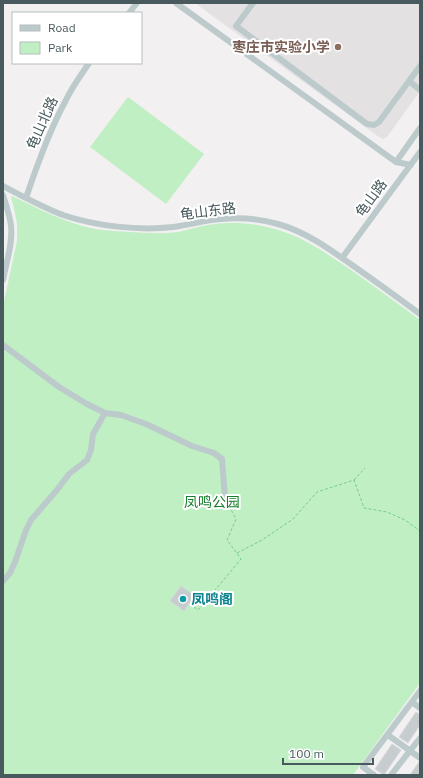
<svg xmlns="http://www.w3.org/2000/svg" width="423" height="778" font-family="'IBM Plex Sans','Noto Sans SC',sans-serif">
<rect width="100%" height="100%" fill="#f2f0f1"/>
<path fill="#e3e1e2" d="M195,3H420V91L387,137L383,139L379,137Z"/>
<path fill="#bfefc3" d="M128,97L204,154L166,204L90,147Z
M12,196C33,206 54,217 76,224C93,230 112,231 130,232C146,233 162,234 178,232C186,230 194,228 202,226C222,222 242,222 262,226C299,233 321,250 351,270C374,286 397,303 420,320V683L353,775H3V306L17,241V224L14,208L11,197Z"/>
<path fill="#c7cdcf" stroke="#d4d8db" d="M181,586L195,596L184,611L170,601Z
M416,712L420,715V725L408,743L399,737Z
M392,744L401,750L384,775L375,769Z
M419,762H420V775H410Z"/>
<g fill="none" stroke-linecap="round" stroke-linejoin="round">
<path stroke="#77cd89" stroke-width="1" stroke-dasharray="3 2" stroke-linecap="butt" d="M354,480L365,468
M237,553L262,540L293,519L317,492L354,480L364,508L387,512L405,520L420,531
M190,604L198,610L216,589L241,559L227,540L236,519L228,504"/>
<path stroke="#bccacc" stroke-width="6" d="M176,3L396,162L411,165
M253,3L236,26L367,124L374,125L379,122L420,66
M129,13L137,3
M409,81L420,90
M396,162L420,128
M3,186C22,196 42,207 63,215C95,226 139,231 173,227C189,225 205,220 221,219C239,217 260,219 278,224C306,232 328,248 352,265C375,281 397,297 420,314
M3,195C6,205 10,216 11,226C13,244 6,263 3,280
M26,198C37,165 49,131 66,100C72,87 81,75 89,63
M342,258L420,152
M3,345L59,387L87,404L105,413L121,415L146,424L192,446L214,453L222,459L225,498
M3,581L10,573L15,562L26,530L31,520L57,490L69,474L87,460L91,450L93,434L105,413
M412,702L420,708
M388,735L420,758
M374,775L363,767L420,691
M391,775L420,738"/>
</g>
<circle fill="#8d6e63" stroke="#fff" stroke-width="1.5" cx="338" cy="47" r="4"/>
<circle fill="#0f9aa8" stroke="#fff" stroke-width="1.5" cx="183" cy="599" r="4"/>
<g text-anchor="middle" stroke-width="4" stroke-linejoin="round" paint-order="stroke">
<g font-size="14" font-weight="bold" fill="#785e54" stroke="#fff" text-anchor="end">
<text x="330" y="52">枣庄市实验小学</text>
</g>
<g font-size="14" fill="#485a5d" stroke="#fff">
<text transform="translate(42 123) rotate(-66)" y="5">龟山北路</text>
<text transform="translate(371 198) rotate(-54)" y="5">龟山路</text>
<text transform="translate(208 211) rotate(-7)" y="5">龟山东路</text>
</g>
<g font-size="14" fill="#187f2c" stroke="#fff">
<text x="212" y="507">凤鸣公园</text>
</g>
<g font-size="14" font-weight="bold" fill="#0d838f" stroke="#fff" text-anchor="start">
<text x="191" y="604">凤鸣阁</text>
</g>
</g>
<rect width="423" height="778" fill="none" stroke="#485a5d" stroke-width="8"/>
<rect x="12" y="12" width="130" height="52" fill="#ffffff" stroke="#b6bdbe"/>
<rect x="20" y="25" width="20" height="6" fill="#bccacc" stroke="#b6bdbe"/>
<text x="48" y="32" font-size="12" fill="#485a5d">Road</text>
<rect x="20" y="42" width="20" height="12" fill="#bfefc3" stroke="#b6bdbe"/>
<text x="48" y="52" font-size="12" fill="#485a5d">Park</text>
<path d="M283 758v6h90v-6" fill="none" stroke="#485a5d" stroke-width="2"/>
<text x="289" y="758" font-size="12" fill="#485a5d" stroke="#ffffff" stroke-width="3" paint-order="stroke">100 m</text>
</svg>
